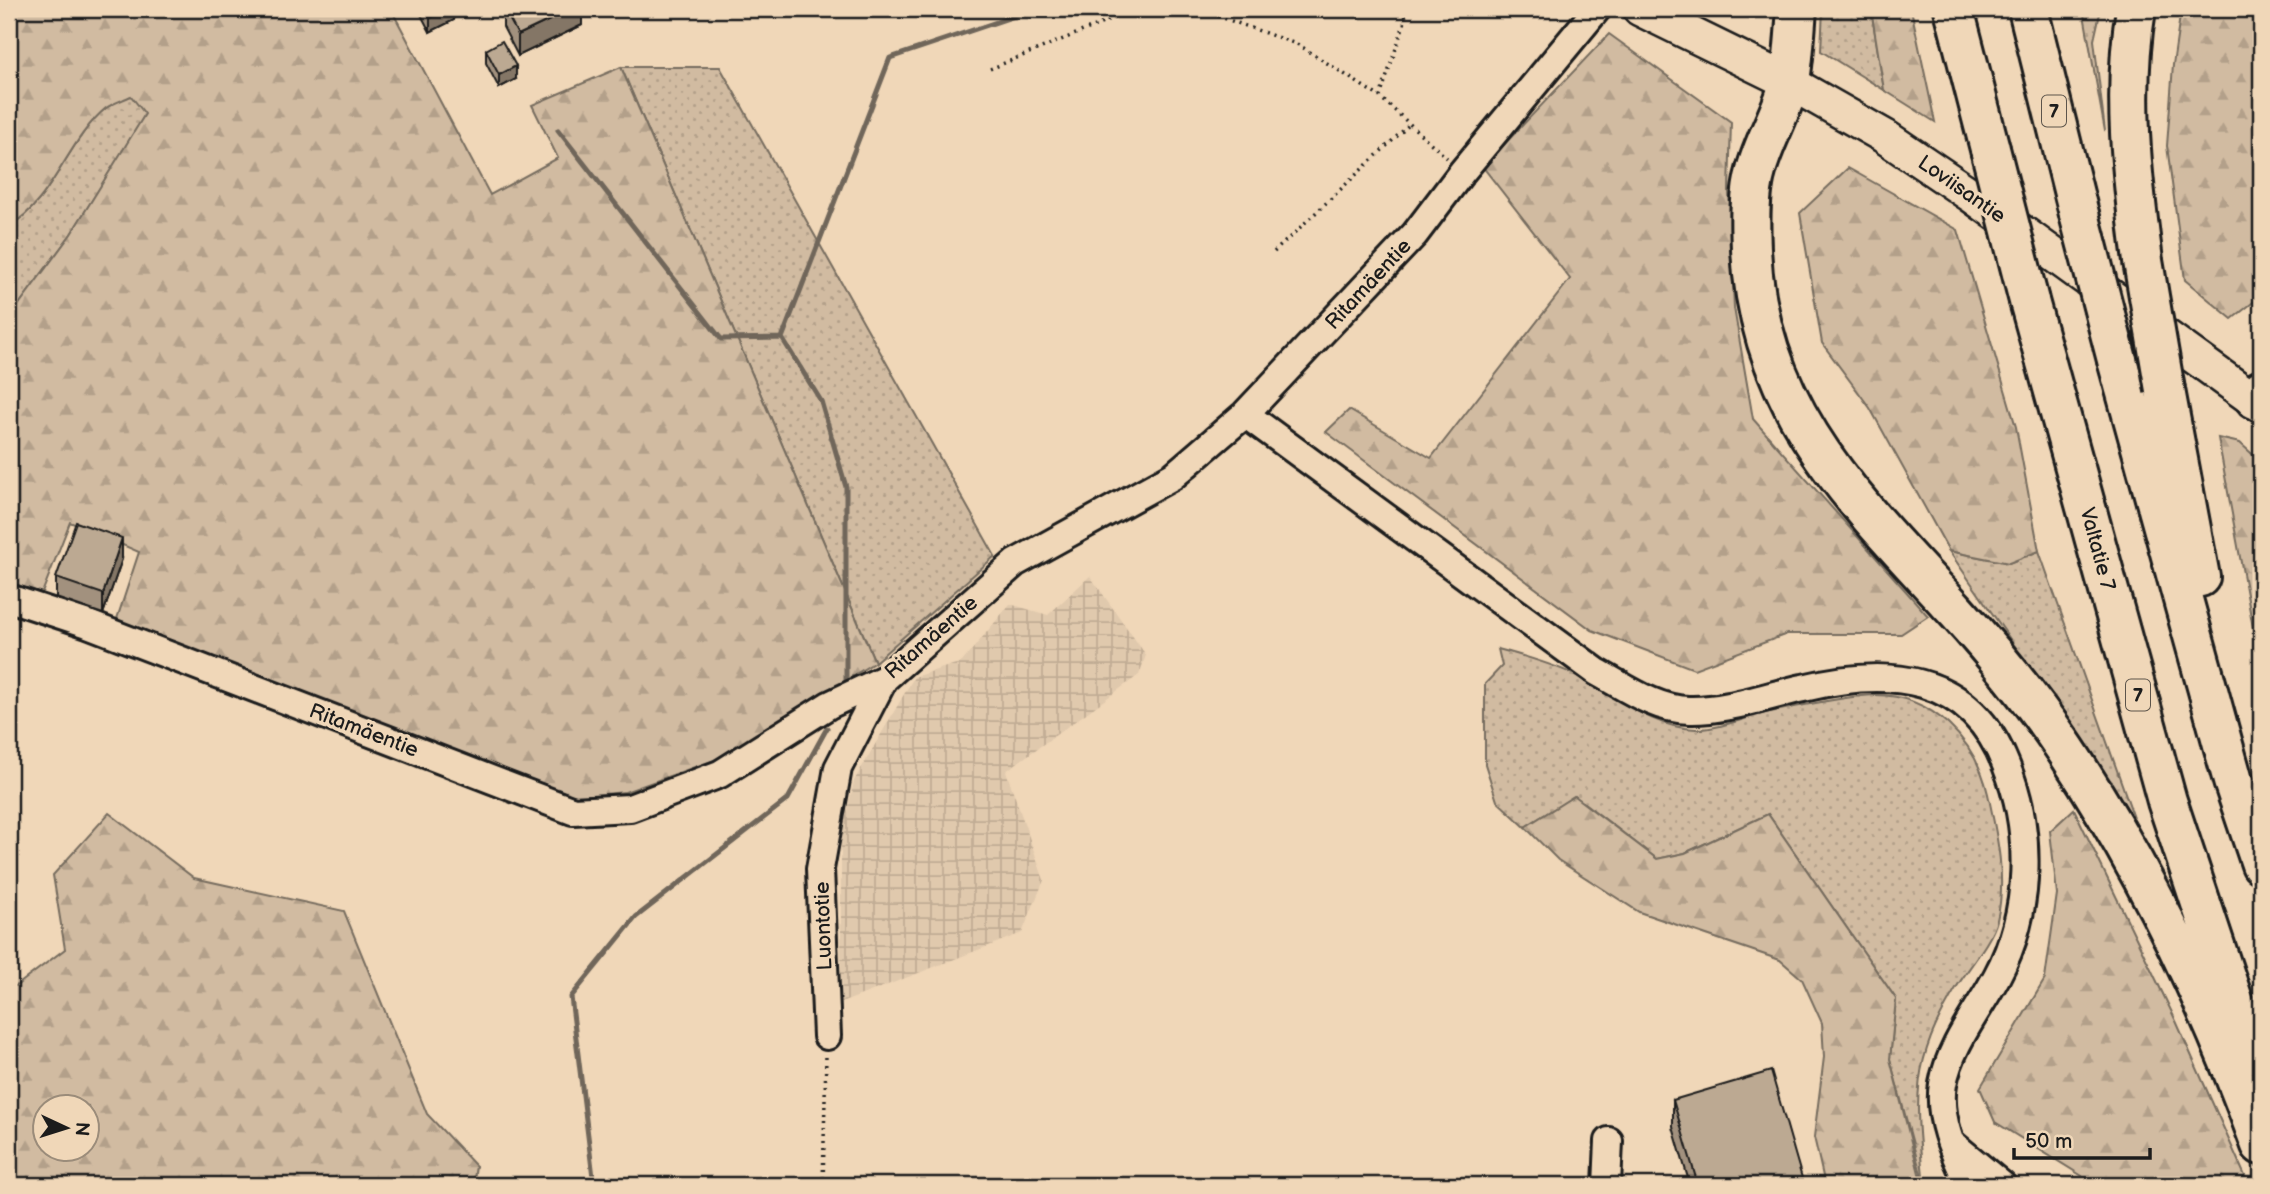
<svg xmlns="http://www.w3.org/2000/svg" width="2270" height="1194" font-family="'Balsamiq Sans',sans-serif">
<defs>
<pattern id="industrial-grid" width="8" height="8" patternUnits="userSpaceOnUse" patternTransform="scale(1.75)"><rect width="8" height="8" fill="#e0c9ad"/><path d="M0 4h8M4 0v8" fill="none" stroke="#c0ac94"/></pattern>
<pattern id="grass-dots" width="8" height="8" patternUnits="userSpaceOnUse" patternTransform="scale(1.75)"><rect width="8" height="8" fill="#d1bba1"/><path d="M2 2h.1M6 6h.1" fill="none" stroke="#b3a08a" stroke-width="1.8" stroke-linecap="round"/></pattern>
<pattern id="forest-firs" width="22" height="20" patternUnits="userSpaceOnUse" patternTransform="scale(1.75)"><rect width="22" height="20" fill="#d1bba1"/><path d="M5 1l3.5 6h-7zM16 11l3.5 6h-7z" fill="#b3a08a"/></pattern>
</defs>
<rect width="100%" height="100%" fill="#f0d7b8"/>
<filter id="ink" filterUnits="userSpaceOnUse"><feTurbulence type="fractalNoise" baseFrequency=".0143" numOctaves="2"/><feDisplacementMap in="SourceGraphic" scale="14" xChannelSelector="R" yChannelSelector="G"/><feConvolveMatrix kernelMatrix="1 2 1 2 8 2 1 2 1" color-interpolation-filters="sRGB"/></filter>
<g filter="url(#ink)">
<path fill="url(#industrial-grid)" d="M1090,576L1146,655L1139,675L1006,771L1044,880L1022,933L841,1003V838L854,781L914,677L962,662L1010,604L1048,615Z"/>
<path fill="url(#grass-dots)" stroke="#766c5e" stroke-width="2" d="M1823,9H1871L1884,90L1821,51Z
M2083,9H2101L2094,40L2105,131Z
M621,67H720L995,556L875,662Z
M131,95L146,114L71,234L9,318V226C53,202 67,140 106,108C113,103 123,99 131,95Z
M1949,551L2009,563L2039,551L2134,818Z
M1498,649C1524,656 1549,663 1573,674C1611,692 1653,730 1698,729C1719,729 1744,718 1765,713C1795,707 1844,696 1874,695C1932,694 1976,741 1988,794C1997,835 2007,879 1997,920C1993,939 1967,970 1956,988C1910,1064 1915,1100 1924,1185L1890,1059L1896,999L1768,814L1685,853L1657,859L1575,796L1525,827L1497,801L1485,764V684L1502,666Z"/>
<path fill="url(#forest-firs)" stroke="#766c5e" stroke-width="2" fill-rule="evenodd" d="M9,9H391L490,195L558,158L532,105L621,67L875,662L720,758L625,792L574,797L116,622L139,552L70,522L42,593L9,583V318L71,234L145,114L131,96C123,100 113,103 106,108C67,140 53,202 9,226Z
M1871,9H1911L1935,122L1884,90Z
M2181,9H2261V296L2232,319L2185,280L2167,146L2173,65Z
M1609,34L1731,122L1729,191L1734,308L1753,419L1928,616L1901,634H1787L1694,669L1592,630L1326,432L1349,410L1431,458L1570,279L1483,167Z
M1848,168L1958,230L2016,427L2039,551L2009,563L1949,551L1870,408L1822,343L1800,213Z
M2218,438L2240,443L2261,462V671Z
M1574,796L1657,859L1685,853L1768,814L1896,999L1890,1059L1922,1185H1825L1814,1137L1824,1057L1822,1023L1802,979L1780,960L1639,912L1558,860L1525,827Z
M2074,809L2176,1021L2249,1185H2088L2082,1176L1995,1122L1980,1088L2045,979L2057,894L2050,831Z
M109,813L194,878L344,911L427,1114L476,1166L473,1185H9V985L16,986L65,949L53,875ZM46,1106H88V1148H46Z"/>
<g fill="none" stroke-linecap="round" stroke-linejoin="round">
<path stroke="#6f665a" stroke-width="5" d="M558,130L721,339L782,338L821,401L846,487V679
M782,338L890,58L1035,9
M594,1185L571,997L636,917L788,799L827,728"/>
<defs>
<path id="minor" d="M1245,414L1597,672C1625,687 1656,710 1689,710C1726,711 1766,696 1803,688C1889,667 1970,673 2006,765C2033,831 2031,913 1997,976C1979,1010 1950,1045 1943,1084C1937,1119 1955,1155 1969,1185
M9,598L88,624L573,811L630,808L720,774L829,705L884,679L1015,563L1173,476L1245,414L1415,234L1462,172L1597,9
M827,1036L820,869L838,768L884,679
M1955,1146L2002,1185
M1607,1185L1609,1141"/>
<path id="major" d="M1640,9L1789,82L1884,136L1971,195L2261,405"/>
<path id="highway" d="M1797,9C1795,32 1794,57 1790,80C1783,111 1764,140 1756,171C1749,194 1750,225 1751,249C1758,410 1856,502 1957,612C1996,655 2034,702 2066,750C2147,873 2211,1007 2261,1145
M1954,9L1990,149
M2028,9L2079,214
M2136,9C2122,94 2132,176 2143,261
M2029,301L2167,801L2251,1054
M2117,360L2233,781L2261,864
M2165,390L2200,577
M2255,399L2261,390"/>
</defs>
<use href="#minor" stroke="#1c1c1c" stroke-width="32"/>
<use href="#major" stroke="#1c1c1c" stroke-width="38"/>
<use href="#highway" stroke="#1c1c1c" stroke-width="44"/>
<path stroke="#1c1c1c" stroke-width="3.5" stroke-dasharray="2 5" stroke-linecap="butt" d="M1198,9L1299,45L1380,97
M1403,9L1406,18L1380,97L1447,158
M990,69L1137,9
M1274,252L1410,124
M823,1185L826,1056"/>
<use href="#minor" stroke="#f0d7b8" stroke-width="26"/>
<use href="#major" stroke="#f0d7b8" stroke-width="33"/>
<use href="#highway" stroke="#f0d7b8" stroke-width="38"/>
<defs>
<path id="highway-bridge" d="M1990,149L2029,301
M2079,214L2117,360
M2143,261L2165,390"/>
</defs>
<use href="#highway-bridge" stroke="#1c1c1c" stroke-width="44" stroke-linecap="butt"/>
<use href="#highway-bridge" stroke="#f0d7b8" stroke-width="38"/>
</g>
<path fill="#a2917e" stroke="#1c1c1c" stroke-width="2" d="M418,9H454V20L430,32Z
M503,9H582V25L518,56L503,27Z
M486,50L516,79L499,88L486,63Z
M122,559L103,614L56,598V578Z
M1673,1100L1804,1185H1690L1673,1127Z"/>
<path fill="#847666" stroke="#1c1c1c" stroke-width="2" d="M449,9H454V20L430,32V18Z
M573,9H582V25L518,56V35Z
M516,66V79L499,88V75Z
M122,538V559L103,614V594Z"/>
<path fill="#bca992" stroke="#1c1c1c" stroke-width="2" d="M425,9H449L430,18Z
M504,9H573L518,35Z
M502,41L516,66L499,75L486,50Z
M76,522L122,538L103,594L56,578Z
M1771,1071L1804,1185H1698L1673,1100Z"/>
</g>
<g text-anchor="middle" stroke-width="7" stroke-linejoin="round" paint-order="stroke">
<g fill="#f0d7b8" stroke="#5c544b" stroke-width="2">
<rect x="2042" y="95.5" width="24" height="31" rx="5"/>
<rect x="2126" y="679.5" width="24" height="31" rx="5"/>
</g>
<g font-size="19" font-weight="bold" fill="#1c1c1c">
<text x="2054" y="118">7</text>
<text x="2138" y="702">7</text>
</g>
<g font-size="21" fill="#1c1c1c" stroke="#f0d7b8">
<text transform="translate(1962 189) rotate(35)" y="7">Loviisantie</text>
<text transform="translate(1368 284) rotate(-47)" y="7">Ritamäentie</text>
<text transform="translate(2098 549) rotate(75)" y="7">Valtatie 7</text>
<text transform="translate(931 637) rotate(-41)" y="7">Ritamäentie</text>
<text transform="translate(364 730) rotate(21)" y="7">Ritamäentie</text>
<text transform="translate(823 926) rotate(-92)" y="7">Luontotie</text>
</g>
</g>
<rect width="2270" height="1194" fill="none" stroke="#f0d7b8" stroke-width="35"/>
<rect x="18" y="18" width="2235" height="1159" fill="none" stroke="#1c1c1c" stroke-width="2.5" filter="url(#ink)"/>
<g transform="translate(66 1128) rotate(94)"><circle r="33" fill="#f0d7b8" stroke="#9b8c7a" stroke-width="2"/>
<path d="M0-5L12 26L0 18L-12 26Z" fill="#1c1c1c"/>
<text y="-10" font-size="19" font-weight="bold" text-anchor="middle" fill="#1c1c1c">N</text>
</g>
<path d="M2014 1148v10h136v-10" fill="none" stroke="#1c1c1c" stroke-width="3.5"/>
<text x="2025" y="1148" font-size="21" fill="#1c1c1c" stroke="#f0d7b8" stroke-width="5" paint-order="stroke">50 m</text>
</svg>
